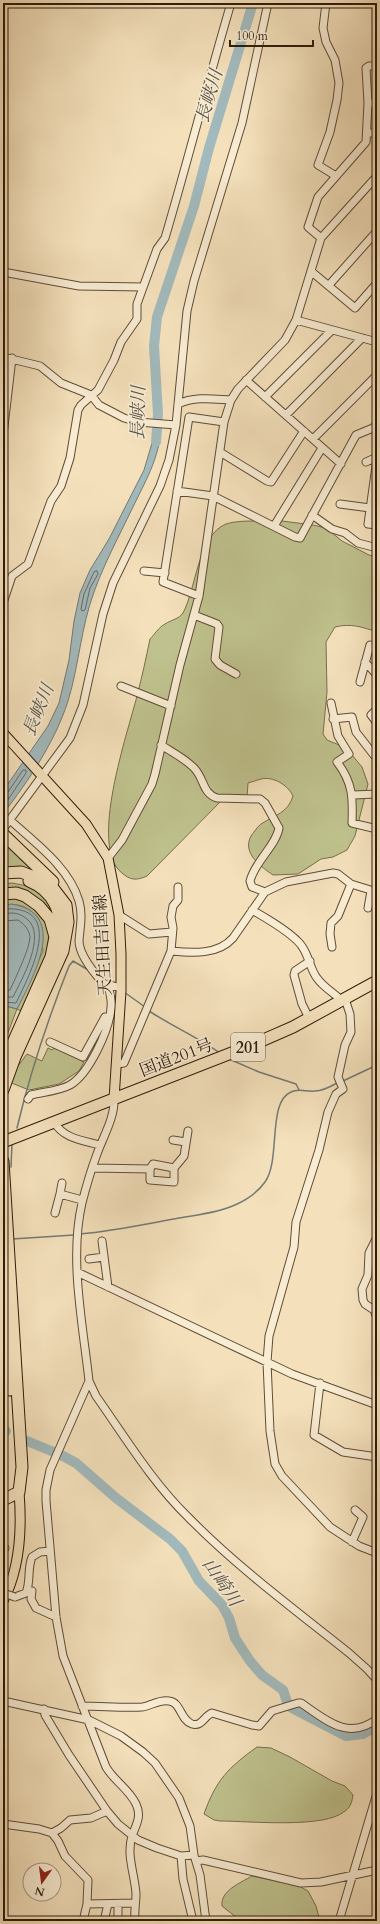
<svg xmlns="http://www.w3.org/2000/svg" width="380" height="1924" font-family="Cardo,'Noto Serif JP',serif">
<rect width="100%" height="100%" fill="#f4e1bc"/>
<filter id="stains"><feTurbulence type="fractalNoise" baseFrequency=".005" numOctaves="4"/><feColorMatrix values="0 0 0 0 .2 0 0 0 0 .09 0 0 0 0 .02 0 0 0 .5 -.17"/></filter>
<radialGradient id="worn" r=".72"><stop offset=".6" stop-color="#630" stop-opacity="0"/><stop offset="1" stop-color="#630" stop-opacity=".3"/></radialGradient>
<path fill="#bfc28e" stroke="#776e4c" d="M282,521L313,525L326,528L342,541L369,555L377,557V632C362,627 351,623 335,627L326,642L327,692L323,734L327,740L344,747L352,755L362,767L368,784L355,836L347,850L333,857L321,859L298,874L273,875C260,866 242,853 251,836C254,832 258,826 261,824C275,815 288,813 293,796C288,785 273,776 261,779C257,780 252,782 248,783L247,797H225L147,876C136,881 130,880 122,873C88,847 128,732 137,696C142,677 146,658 150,639C154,635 159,627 165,624C171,620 179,619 183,613C196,589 198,535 226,524C241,519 266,522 282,521Z
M7,842L36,871L29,869L3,868V845Z
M12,883C39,888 46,888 54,915C40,898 26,888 3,890V884Z
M4,897C10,898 19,898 25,900C73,922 35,979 21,1011L17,1009L43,951L39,919C29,907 18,902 3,906Z
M3,1005L17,1009L3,1046Z
M48,1048L52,1050L54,1048L84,1062L79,1071L59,1084L29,1090L9,1082L15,1070L27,1054L42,1061Z
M257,1747L271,1748L290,1757L332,1781L345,1786L353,1795C352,1801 351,1807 345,1811C325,1829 249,1821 220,1821L214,1820L204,1814C216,1780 228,1768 257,1747Z
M252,1876L299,1886L308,1891L316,1906L320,1921H241L222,1906C220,1891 240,1883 252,1876Z"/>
<path fill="#a2babd" stroke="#747a75" d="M161,427C160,457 145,482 132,509C119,536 104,564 94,592C81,627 79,665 68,701C55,742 29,780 3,814V791L48,726L59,703L69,660L74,621L80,593L90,570L109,539L144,470L155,433Z
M11,904C70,913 33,977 17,1009L3,1005V906Z"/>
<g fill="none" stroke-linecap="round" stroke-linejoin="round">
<path stroke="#686a64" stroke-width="1" d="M97,571L98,574L90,588L85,610L82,611L81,609L84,594L94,572Z
M3,793L8,792L23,770H26V773L3,807
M3,909C67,904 30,974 16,1003L3,1002
M3,915C6,914 9,913 12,913C18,913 23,916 27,919C47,935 22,979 13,997H3
M3,921L18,920C24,924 29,929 30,937C30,948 15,979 10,990L3,991"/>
<path stroke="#747a75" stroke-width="1.5" d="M124,992L145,1007
M149,1011C172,1026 197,1037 220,1053
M229,1059L259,1072L296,1084L299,1090
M343,1081L377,1065
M17,1128C30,1073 48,1019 69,966L73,961L90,971
M11,1167L12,1143
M80,1234C113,1231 146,1224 179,1218C196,1215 218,1213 235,1205C246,1200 258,1192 265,1182C281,1160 267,1102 291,1092C298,1088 307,1092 315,1091C323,1091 330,1087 337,1083
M12,1239L74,1235"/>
<path stroke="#a2babd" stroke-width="10" d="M156,442L158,414L154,346L157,317L194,206L209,148L253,3
M3,1430L6,1431
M27,1441L61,1455L76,1463L116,1498L170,1539L182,1551L199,1581L222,1605L229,1618L235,1638L250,1661L262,1675L283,1690L287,1702L292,1708L346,1736L363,1734L377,1726"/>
<defs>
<path id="minor" d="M326,3L323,28L326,42L335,60L339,83L337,100L330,132L318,165L336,176
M368,103H377
M367,133H377
M321,238L308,227L318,197L366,142L368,103L366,68L369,66H377
M3,272L79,286L143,287
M312,272L355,308L377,283
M329,285L377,231
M296,320L377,342
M3,357L40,366L61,383L91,395L99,405L124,418L138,422L176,425
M246,380L341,464
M265,397L332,330
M178,404C195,396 213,399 231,400
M286,415L362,338
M3,435L12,358
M313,439L377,375
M220,452L267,481L271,482L304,431
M377,459L368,524L377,525
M366,462L377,457
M177,491L213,496L295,537L300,538L356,435L373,428L377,424
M340,504L370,508
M312,515L332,529L345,533L358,543L377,548
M274,526L322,448
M144,571L165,573
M199,596L163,582L189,417L224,422
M3,603L12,576L28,564L51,501L61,486L70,458L78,410L81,405L98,390L114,360L121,342L137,319V304L157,249L165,238C188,160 208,81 231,3
M194,615L217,624L219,627L215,659L220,665L236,674
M365,662L377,675
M360,682L370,645
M121,686L171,706
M331,703L338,736L349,754L337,762C353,783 353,798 352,823L377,829
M377,709L371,715L377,723
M333,719L352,717L356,732L377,759
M161,745C172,752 186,759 195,769C204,779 203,794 217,798L260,799L265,803L279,828C276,846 255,861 250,881L252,887L265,892L233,938C218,955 193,953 171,951
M353,795L377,794
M10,820C35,843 69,867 79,901C83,915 80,927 79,941C79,954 94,973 103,983L121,988
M3,829L70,738L83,705L103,614L113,583L160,486L169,460L176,425L187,311L194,281L242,123L268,3
M108,858L122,840L152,784L155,774L180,665L199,596L224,422L231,400L238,389L285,340L296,320L321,238L377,176
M265,892L286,882L333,873L338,874L351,884L377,892
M368,908L371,891
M252,910C266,918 296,935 303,948C309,957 311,971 317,978C323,987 334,993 342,1001
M119,915L149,934L172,932
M332,947L330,934L331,923L338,916L351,884
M345,999L350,1014L351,1032L345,1045L338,1077L343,1089L336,1094L328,1112L319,1150L296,1222L294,1247L269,1336L267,1362L270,1431L275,1464L282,1476L330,1527L359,1546L377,1553
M309,1018L302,1004L294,975L295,971L310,961
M50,1042L83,1057L105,1017L109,1018
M117,1064L124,1063L171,951L173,928L171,917L173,906L178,900V887
M28,1099L31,1095C43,1092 59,1091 70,1085C89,1074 110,1029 111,1007C112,1000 110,993 108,986
M114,1099C115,1117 103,1137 97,1154C91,1170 86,1187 82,1203C69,1259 83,1325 89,1381L96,1396C125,1437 152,1482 188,1517C237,1567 294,1609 349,1653L367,1669L377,1680
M54,1122C64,1139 82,1140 100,1145
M173,1140L186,1142
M93,1168L150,1169V1180L174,1182V1168L153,1164L150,1169
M174,1168L184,1156L188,1131
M60,1194L62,1183
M55,1213L60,1194L82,1200
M377,1237L369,1253L368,1275L362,1289L363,1300L365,1304L374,1310L377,1318
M102,1241L108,1287
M89,1259L104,1257
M77,1272L292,1374L377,1405
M89,1381L50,1470L46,1490V1501L56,1617L63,1656L106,1767C114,1781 129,1789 136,1804C142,1816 136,1825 132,1836C126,1855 135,1875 136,1894C136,1903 134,1911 135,1921
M320,1383L314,1435L343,1452L377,1457
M352,1542L363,1517L355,1510
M3,1547L5,1548
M32,1591L31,1599L36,1608L56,1617
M15,1597L26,1593C31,1581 27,1569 32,1557L40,1552L50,1551
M3,1701L89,1720L121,1736L143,1752L155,1763L179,1798L190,1826L194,1855L200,1875L206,1921
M82,1706C102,1706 122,1708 142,1707C151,1706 159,1699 169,1701C181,1702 180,1720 192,1724C202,1727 204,1716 212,1713L252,1725L259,1726L272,1711L298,1703H301C326,1720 348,1741 377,1719
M44,1709L45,1715L69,1755L107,1811L118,1824L138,1840L157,1848L181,1856L194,1855
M3,1824L39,1829L52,1833L58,1841L65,1856L88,1880L87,1904L83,1921
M52,1833L61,1828L70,1820L91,1818L107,1811
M181,1856L183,1879L193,1921
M196,1861L203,1860L301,1883L321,1882L377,1870
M87,1904L134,1903
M118,1904V1921
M105,1917L108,1904
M339,1921L377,1793"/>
<path id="major" d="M3,733L86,824L108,858L119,915L121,954V991L114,1099
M3,1601C20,1569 22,1528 19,1492"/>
<path id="highway" d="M3,834L53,882
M3,873L21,872L47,882L53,888L66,905L68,922L63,951L15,1057L3,1090
M29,881C53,891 64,913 58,938
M3,894L16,893L25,896L39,906L50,919L55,937L51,957L3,1065
M3,1142L252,1045L293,1027L377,981
M3,1161L22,1467L19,1492
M3,1287L10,1390
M3,1500L19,1492"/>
</defs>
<use href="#minor" stroke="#604c36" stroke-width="9"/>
<use href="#major" stroke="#2f1b0a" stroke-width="11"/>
<use href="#highway" stroke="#2f1b0a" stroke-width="13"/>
<use href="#minor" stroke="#f8ecd3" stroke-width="7"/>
<use href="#major" stroke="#f4e1bc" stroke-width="9"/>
<use href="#highway" stroke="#f4e1bc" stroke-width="11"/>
<defs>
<path id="minor-bridge" d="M3,1593L15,1597"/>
</defs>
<use href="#minor-bridge" stroke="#604c36" stroke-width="9" stroke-linecap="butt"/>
<use href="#minor-bridge" stroke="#f8ecd3" stroke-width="7"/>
</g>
<g text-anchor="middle" stroke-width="3.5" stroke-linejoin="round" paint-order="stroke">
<rect fill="#f8ecd3" stroke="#6b5a46" stroke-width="1" x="231" y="1033" width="34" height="28" rx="3"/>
<g font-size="16" font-weight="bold" fill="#2f1b0a">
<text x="248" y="1053">201</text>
</g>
<g font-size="17" fill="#2f1b0a" stroke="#f8ecd3">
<text transform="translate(102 945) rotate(-93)" y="6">天生田吉国線</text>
<text transform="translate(176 1057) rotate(-21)" y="6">国道201号</text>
</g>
<g font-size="18" font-style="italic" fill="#575349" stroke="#f8ecd3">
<text transform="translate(209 96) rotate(-74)" y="6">長峡川</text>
<text transform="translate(138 413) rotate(-89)" y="6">長峡川</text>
<text transform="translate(38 710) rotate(-68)" y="6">長峡川</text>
<text transform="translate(222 1582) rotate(56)" y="6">山崎川</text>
</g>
</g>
<rect width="380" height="1924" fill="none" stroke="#f4e1bc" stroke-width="16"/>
<rect x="4" y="4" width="372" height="1916" fill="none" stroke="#2f1b0a" stroke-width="2"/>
<rect x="8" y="8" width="364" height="1908" fill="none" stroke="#2f1b0a"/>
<g transform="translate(42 1882) rotate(194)"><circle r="19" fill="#f8ecd3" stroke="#a89883"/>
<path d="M0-3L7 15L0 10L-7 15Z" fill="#8f2418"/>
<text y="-6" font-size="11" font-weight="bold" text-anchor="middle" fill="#2f1b0a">N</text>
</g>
<path d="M230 40v6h83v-6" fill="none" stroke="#2f1b0a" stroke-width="2"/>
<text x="236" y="40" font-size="12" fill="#2f1b0a" stroke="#f8ecd3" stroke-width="3" paint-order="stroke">100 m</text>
<rect width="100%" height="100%" filter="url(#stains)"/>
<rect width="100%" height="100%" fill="url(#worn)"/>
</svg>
